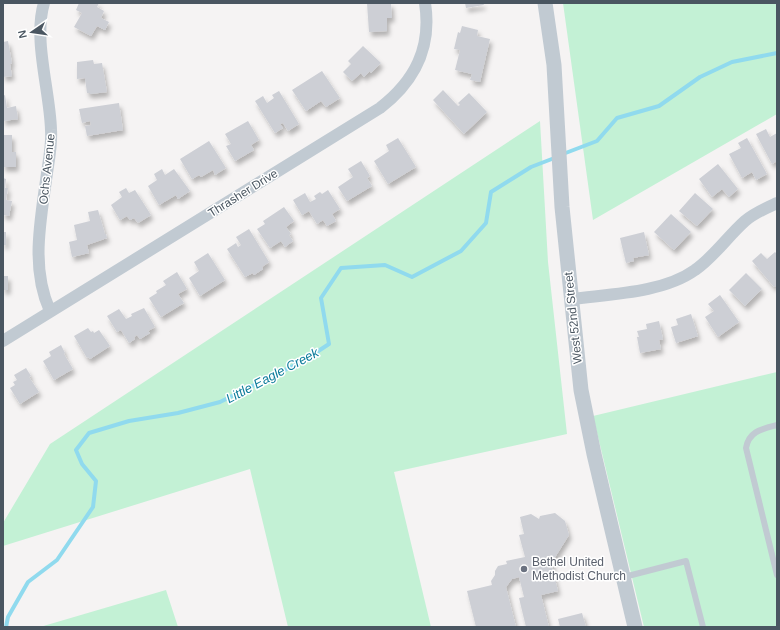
<svg xmlns="http://www.w3.org/2000/svg" width="780" height="630" font-family="Helvetica,sans-serif">
<defs>
<filter id="shadow"><feDropShadow dx="2.5" dy="4.5" stdDeviation="2" flood-color="#0004"/></filter>
</defs>
<rect width="100%" height="100%" fill="#f5f3f3"/>
<path fill="#c3f1d5" d="M563,3H777V114L593,220Z
M540,121L548,262L567,434L394,472L431,627H288L250,469L3,546V523L50,444Z
M777,372V627H644L593,416Z
M166,590L178,627H40Z"/>
<g fill="none" stroke-linecap="round" stroke-linejoin="round">
<path stroke="#90daee" stroke-width="4" d="M563,154L597,141L617,118L659,106L700,77L732,62L777,53
M6,627L8,617L28,582L57,560L93,507L96,481L82,464L76,450L89,433L129,421L178,413L220,402L303,361L329,344L321,298L341,268L385,265L412,277L461,251L486,223L491,192L531,167L557,157"/>
</g>
<path fill="#cdcfd5" filter="url(#shadow)" d="M79,3H99L97,7L104,11L101,18L109,22L105,30L97,26L91,36L74,27L82,13L76,10Z
M367,3H391L392,18H387V31L369,32Z
M465,3H483L484,5L466,8Z
M462,26L478,30L477,36L490,39L480,82L470,80L472,74L455,70L460,50L454,49L458,32L460,33Z
M8,41L12,63L10,64L12,76L3,77V42Z
M363,46L381,63L371,73L370,71L364,77L361,73L352,81L343,72L351,64L348,61Z
M93,60L94,64L102,63L107,92L90,94V93H87L85,78L77,79V62Z
M322,71L340,98L326,107L321,101L306,111L292,90Z
M443,90L458,106L460,105L458,103L469,93L487,112L464,134L433,100Z
M279,91L299,124L288,131L283,123L280,124L283,128L275,133L255,101L263,96L267,103L274,98L272,95Z
M5,95L7,108L16,106L18,119L3,121V96Z
M119,103L123,130L87,136L85,126L91,125L90,121L82,123L79,109Z
M248,121L259,140L251,145L254,150L235,161L226,146L231,144L225,134Z
M766,129L770,137L777,133V161L772,164L756,134Z
M3,135H12V152H16V167H3Z
M398,138L416,167L388,184L374,161L389,151L386,145Z
M747,138L767,174L756,180L752,172L742,178L729,154L741,148L738,143Z
M209,141L226,168L215,175L213,170L201,177L199,175L192,179L180,159Z
M361,161L370,176L367,178L372,186L347,201L338,187L353,177L348,169Z
M718,164L738,189L729,197L722,189L712,197L699,179Z
M162,169L165,175L174,169L190,191L178,199L176,195L159,205L148,186L157,180L154,174Z
M3,178L6,179L5,188H8L6,200L12,201L9,216L3,215Z
M126,188L129,193L135,190L151,215L138,223L134,218L130,220L127,216L120,220L111,205L122,197L119,192Z
M328,190L340,209L332,214L336,221L327,226L323,220L317,224L309,211L302,215L293,200L305,193L310,202L316,199L314,196L320,192L322,194Z
M695,193L713,209L697,226L679,211Z
M284,207L294,221L286,227L291,234L289,235L293,241L285,247L281,241L270,248L257,229L265,224L263,221Z
M98,210L105,234H106L107,238L87,245L89,253L72,257L69,242L77,240L74,225L90,221L88,212Z
M671,214L691,232L674,250L654,232Z
M249,229L269,262L262,267L263,269L254,275L253,273L245,277L227,249L236,243L238,247L241,245L236,237Z
M3,232H6V245H3Z
M644,232L649,255L633,258L634,261L626,263L620,238Z
M775,252L777,254V285L774,287L752,261L761,253L767,259Z
M208,253L225,280L200,296L189,278L199,271L194,262Z
M177,272L187,289L178,294L184,303L161,317L149,298L157,293L156,291L166,285L163,281Z
M746,273L762,289L745,306L729,290Z
M3,276H8V290H3Z
M720,295L739,322L718,337L705,317L714,311L708,304Z
M144,308L155,327L148,331L150,333L140,339L137,335L134,337L135,339L129,343L121,330L117,332L107,316L119,309L126,319L132,316L131,314Z
M691,314L698,336L676,343L671,327L678,325L676,319Z
M659,321L663,339L659,340L661,349L640,353L637,337H639L637,331L647,329L646,324Z
M88,328L91,332L93,331L94,333L99,330L110,346L90,359L88,357L87,358L74,336Z
M61,345L65,353L64,354L73,369L54,380L43,361L51,356L49,352Z
M26,368L31,376L29,377L39,392L20,404L10,388L15,385L13,382L17,380L14,375Z
M555,513L565,521L569,535L552,562L553,567H552L558,591L541,595L549,627H526L519,598L524,597L519,577L512,579L506,587L516,627H476L467,591L492,585L491,581L495,575V571L498,566L507,564L506,561L525,557L519,535L524,534L520,517L531,514L539,519L540,516Z
M582,613L586,627H560L558,619Z"/>
<g fill="none" stroke-linecap="round" stroke-linejoin="round">
<path stroke="#c1cad2" stroke-width="6" d="M777,425C762,429 749,431 746,448L777,575
M624,577L686,561L703,627"/>
<path stroke="#c1cad2" stroke-width="12" d="M44,3C33,40 50,91 51,130C52,145 49,159 47,173C41,219 30,267 50,311
M572,299C610,294 663,293 695,270C714,257 728,236 745,221C754,213 766,208 777,203
M3,341L380,108C415,81 432,48 425,3"/>
<path stroke="#c1cad2" stroke-width="15" d="M545,3L554,65L562,207L581,390L594,454L635,627"/>
</g>
<circle fill="#6b7280" stroke="#fff" stroke-width="1.5" cx="524" cy="569" r="4"/>
<g text-anchor="middle" stroke-width="3" stroke-linejoin="round" paint-order="stroke">
<g font-size="12" fill="#4a5661" stroke="#fff">
<text transform="translate(47 169) rotate(-84)" y="4">Ochs Avenue</text>
<text transform="translate(243 193) rotate(-32)" y="4">Thrasher Drive</text>
<text transform="translate(573 318) rotate(-96)" y="4">West 52nd Street</text>
</g>
<g font-size="12" fill="#5b616d" stroke="#fff" text-anchor="start">
<text x="532" y="566">Bethel United<tspan x="532" dy="14">Methodist Church</tspan></text>
</g>
<g font-size="13" font-style="italic" fill="#0c7c9b" stroke="#fff">
<text transform="translate(272 375) rotate(-28)" y="5">Little Eagle Creek</text>
</g>
</g>
<rect width="780" height="630" fill="none" stroke="#4a5661" stroke-width="8"/>
<g transform="translate(32 32) rotate(257)" stroke="#ffffff" stroke-width="3" paint-order="stroke">
<path d="M0-3L7 15L0 10L-7 15Z" fill="#4a5661"/>
<text y="-6" font-size="11" font-weight="bold" text-anchor="middle" fill="#4a5661">N</text>
</g>
</svg>
